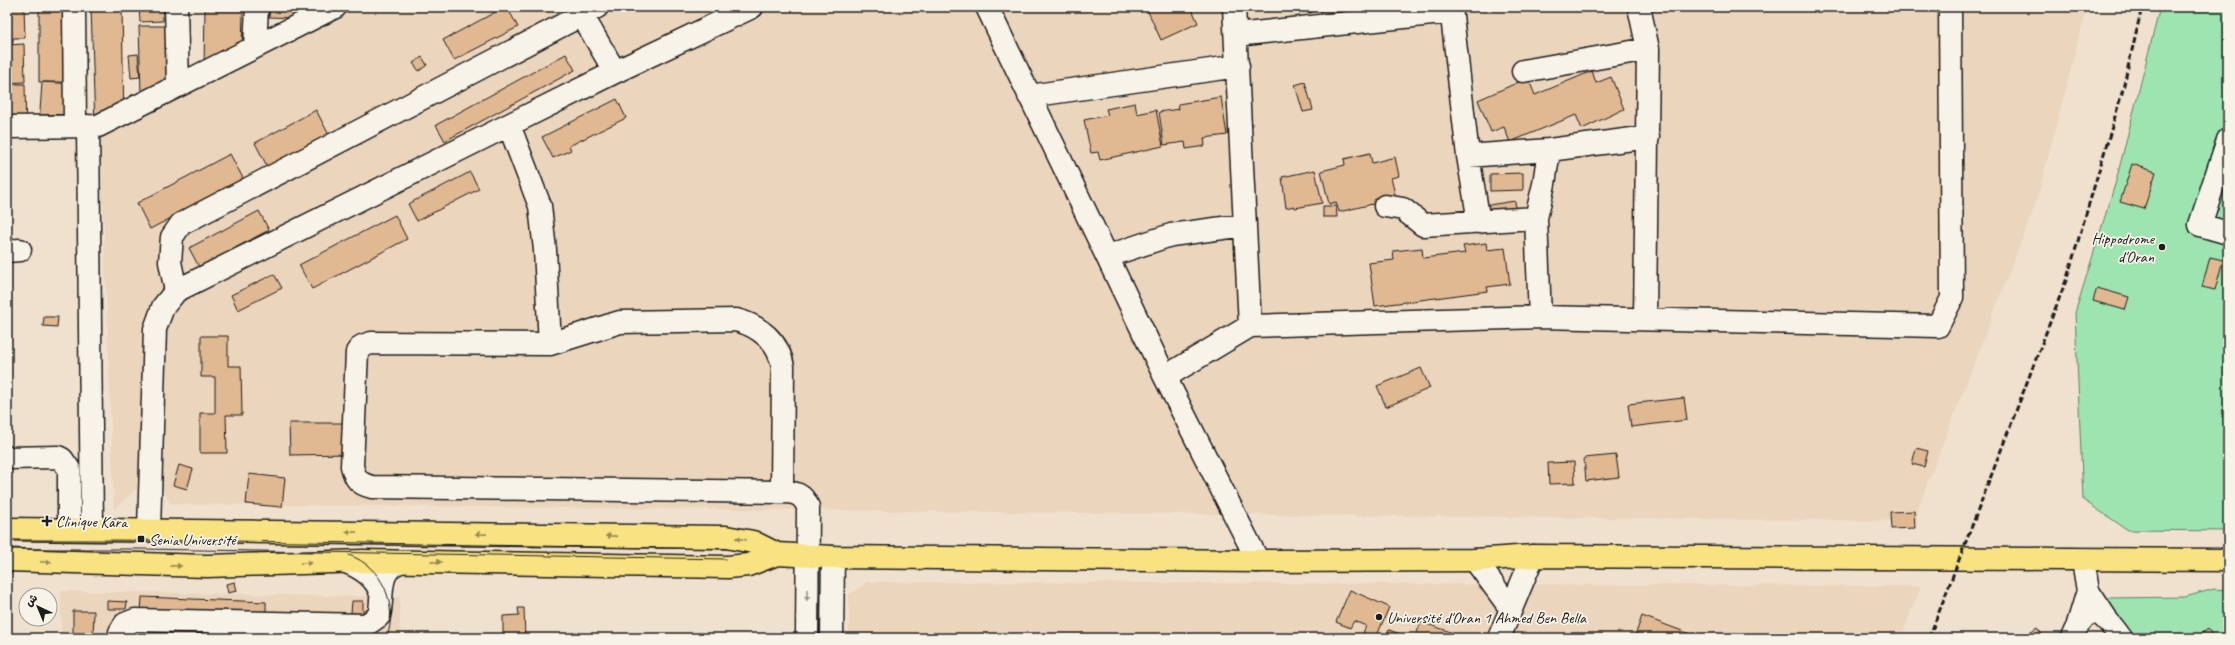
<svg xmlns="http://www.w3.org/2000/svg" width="2235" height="645" font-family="Caveat,'Playpen Sans Arabic',sans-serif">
<rect width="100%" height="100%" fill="#f0e1ce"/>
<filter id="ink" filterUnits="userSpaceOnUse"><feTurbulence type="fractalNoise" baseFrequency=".025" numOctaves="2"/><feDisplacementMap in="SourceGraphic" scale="8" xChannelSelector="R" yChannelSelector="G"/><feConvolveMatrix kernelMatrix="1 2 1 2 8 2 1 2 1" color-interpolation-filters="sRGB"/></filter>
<g filter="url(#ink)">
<path fill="#ebd5bc" d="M352,7H2087L2036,203L1918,508L1917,521L170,504L163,488L143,484L114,509L100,133Z
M867,582L1921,586L1901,638H849V595Z
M61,591L400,597V638H61Z"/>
<path fill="#9de4b1" stroke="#5c8066" d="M2160,7H2228V531L2128,530L2083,500L2075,313L2116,181Z
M2214,589L2228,590V638H2134L2107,601L2110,598L2185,597Z"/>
<path fill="#e0b891" stroke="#1c1c1c" d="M7,7H24L25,38H13V43H7Z
M39,7H70V82H39Z
M91,7H122L124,124L95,125Z
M139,7H172L173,11L163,12V21L140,22Z
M205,7H243L242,53L204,68Z
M270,7H295L294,18L269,17Z
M505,7H507L518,27L454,60L443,40Z
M1146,7H1191L1198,23L1161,40Z
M1300,7H1352L1324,19L1320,8L1310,13L1302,11Z
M139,26H165L166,37H172L173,96L132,109L131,95H141Z
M24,44L25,82L7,83V45Z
M138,54L140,77L131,78L129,55Z
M566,54L575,70L445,141L436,125Z
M422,57L427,65L419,71L413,63Z
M1592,71L1596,83L1611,77L1624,109L1582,129L1576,115L1510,142L1504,127L1491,132L1478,100L1528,78L1535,95Z
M42,82L74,84L71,128L39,126Z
M1305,82L1313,110L1303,112L1295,85Z
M7,84H25L26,132H7Z
M1221,97L1227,135L1204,138L1205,146L1186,149L1185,142L1164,145L1159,112L1179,109L1178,104Z
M617,99L626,118L569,146L571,150L553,158L542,137Z
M1135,103L1137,114L1156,110L1163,146L1100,160L1098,152L1091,153L1084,120L1108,115L1106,109Z
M316,110L329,135L268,168L255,143Z
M1370,153L1372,163L1395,157L1399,176L1391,178L1395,194L1380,198L1381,202L1339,212L1336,202L1329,204L1321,171L1345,165L1344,159Z
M230,154L244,180L150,229L137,203Z
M2132,164L2156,172L2144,209L2120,202Z
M1315,170L1322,203L1295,208L1294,206L1286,208L1282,177Z
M470,172L479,189L417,221L408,204Z
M1523,173V190L1490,191V174Z
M1515,201L1516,211L1484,217L1482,206Z
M1323,206H1336L1337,217H1323Z
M259,211L269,230L199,267L189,248Z
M395,215L407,239L312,289L299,265Z
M1486,243L1487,250L1505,248L1510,284L1487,287L1488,291L1375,306L1369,263L1394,260L1393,251L1422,248L1423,258L1465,253L1463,246Z
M2210,257L2223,260L2215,290L2202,287Z
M274,274L282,288L238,310L231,295Z
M2097,288L2129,297L2125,310L2093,301Z
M44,317H58L57,327L43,326Z
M201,336H228V366H241L242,415H226L227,453H200V413H215V377H201Z
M1421,368L1430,388L1386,407L1377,386Z
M1684,398L1687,420L1631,427L1628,404Z
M289,423H349L350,454L290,455Z
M1916,448L1928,451L1924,467L1912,464Z
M1616,455L1619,477L1586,481L1584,458Z
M1574,462L1575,483L1549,484L1548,463Z
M179,465L193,469L187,489L173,485Z
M249,474L285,478L282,507L246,504Z
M1914,511L1915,528L1891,529L1890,512Z
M235,582L237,591L228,593L226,584Z
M1350,590L1389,607L1376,638L1363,633L1366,626L1354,621L1350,628L1336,622Z
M142,597L266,602V617L141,613Z
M107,601L127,602L126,609H107Z
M352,601H363V614L351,613Z
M518,608H524L525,638H503V616L519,615Z
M73,611H94L93,638H73Z
M1642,616L1701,638H1641L1635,636Z
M1421,622L1451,632L1449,638H1415Z
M2037,628L2045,638H2023Z
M2208,629L2214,638H2196Z
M1389,630L1411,638H1386Z"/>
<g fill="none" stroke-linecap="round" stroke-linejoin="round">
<defs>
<path id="minor" d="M74,7L75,126
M176,7L178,86
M987,7L1165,377L1258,561
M1234,7L1250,326
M1451,7L1468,156L1479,222
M1639,7L1648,49L1645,319
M582,15L615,72
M1236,35L1451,12
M255,47L257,7
M1523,71L1648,49
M1029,96L1238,66
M509,125L540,206L545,250L550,344
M88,126L92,528
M7,127L98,126L335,7
M2228,140L2200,225L2228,233
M1468,156L1549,150L1648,137
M1385,206L1403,209L1423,225L1536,218
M7,251L20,250
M1108,256L1171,235L1245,225
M176,291L170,262L172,237L181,224L597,7
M1540,317L1536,218L1544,184L1549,150
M1165,377L1250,326L1540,317L1938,326L1952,298L1950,7
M7,458L58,457L62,459L69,469V529
M782,492L783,367C779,342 760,326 736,320L620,322L550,344L371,343L362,346L357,352L352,466C355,479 359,484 372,487L782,492C795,492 803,494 808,507L807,638
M149,529L155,329L163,307L176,291L615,72L752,7
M1475,560L1511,609
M2083,560L2088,591
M346,562C362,568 376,577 381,594
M2078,624L2088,591L2106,618
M120,638V632L125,624L135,620L366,625L379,616C384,597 376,570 400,562
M832,638L833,557
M1499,638L1533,556
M2072,638C2088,599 2101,610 2121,638"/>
<path id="major" d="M7,529L726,537L753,542L777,554L833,557L1258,561L1475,560L1533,556L2228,560
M7,560L207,566L363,561L728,567L748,565L777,554"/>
</defs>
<use href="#minor" stroke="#1c1c1c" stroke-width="25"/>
<use href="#major" stroke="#1c1c1c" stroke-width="25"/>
<use href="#minor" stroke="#f7f3e8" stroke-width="22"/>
<use href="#major" stroke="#f8e281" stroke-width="22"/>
<path stroke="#1c1c1c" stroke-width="1" d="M7,540C246,539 486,546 726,549
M7,549H141L726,559
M349,555C383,567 398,604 387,638"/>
<path stroke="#1c1c1c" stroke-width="3" stroke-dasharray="6 3" stroke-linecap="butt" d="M1929,638L2067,278L2122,93L2142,7"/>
</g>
<defs><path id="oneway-solid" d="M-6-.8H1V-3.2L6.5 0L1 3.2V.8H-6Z"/></defs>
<g fill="#958954">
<use href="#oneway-solid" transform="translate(351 532) rotate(-179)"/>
<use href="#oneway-solid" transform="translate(481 534) rotate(-179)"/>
<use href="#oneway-solid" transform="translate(611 536) rotate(-179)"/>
<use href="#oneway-solid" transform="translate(741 539) rotate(-170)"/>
<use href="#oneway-solid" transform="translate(46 562) rotate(3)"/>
<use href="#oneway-solid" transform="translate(436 562) rotate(1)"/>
<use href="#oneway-solid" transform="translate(306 563) rotate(-2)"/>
<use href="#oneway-solid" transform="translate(176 566) rotate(1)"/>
</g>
<use fill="#94928c" href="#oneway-solid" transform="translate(807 595) rotate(90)"/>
</g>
<g fill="#1c1c1c" stroke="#f7f3e8" stroke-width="1.5">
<circle cx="2162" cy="247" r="4"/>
<path d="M45 515h4v4h4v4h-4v4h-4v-4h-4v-4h4z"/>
<rect x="137" y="535" width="8" height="8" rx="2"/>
<circle cx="1379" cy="617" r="4"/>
</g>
<g text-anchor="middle" stroke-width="3.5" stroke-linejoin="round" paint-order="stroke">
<g font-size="16" fill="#1c1c1c" stroke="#f7f3e8" text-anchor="start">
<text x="2154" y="244" text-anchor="end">Hippodrome<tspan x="2154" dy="18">d'Oran</tspan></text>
<text x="56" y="527">Clinique Kara</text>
<text x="149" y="545">Senia Université</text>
<text x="1387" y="623">Université d'Oran 1 Ahmed Ben Bella</text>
</g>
</g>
<rect width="2235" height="645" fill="none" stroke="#f7f3e8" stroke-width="24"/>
<rect x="12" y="12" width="2211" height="621" fill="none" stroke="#1c1c1c" stroke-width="1.5" filter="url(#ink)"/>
<g transform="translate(38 607) rotate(316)"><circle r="19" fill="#f7f3e8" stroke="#9f9d96"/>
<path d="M0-3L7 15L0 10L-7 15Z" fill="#1c1c1c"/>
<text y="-6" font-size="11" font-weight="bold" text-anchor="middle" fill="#1c1c1c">ش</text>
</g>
</svg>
